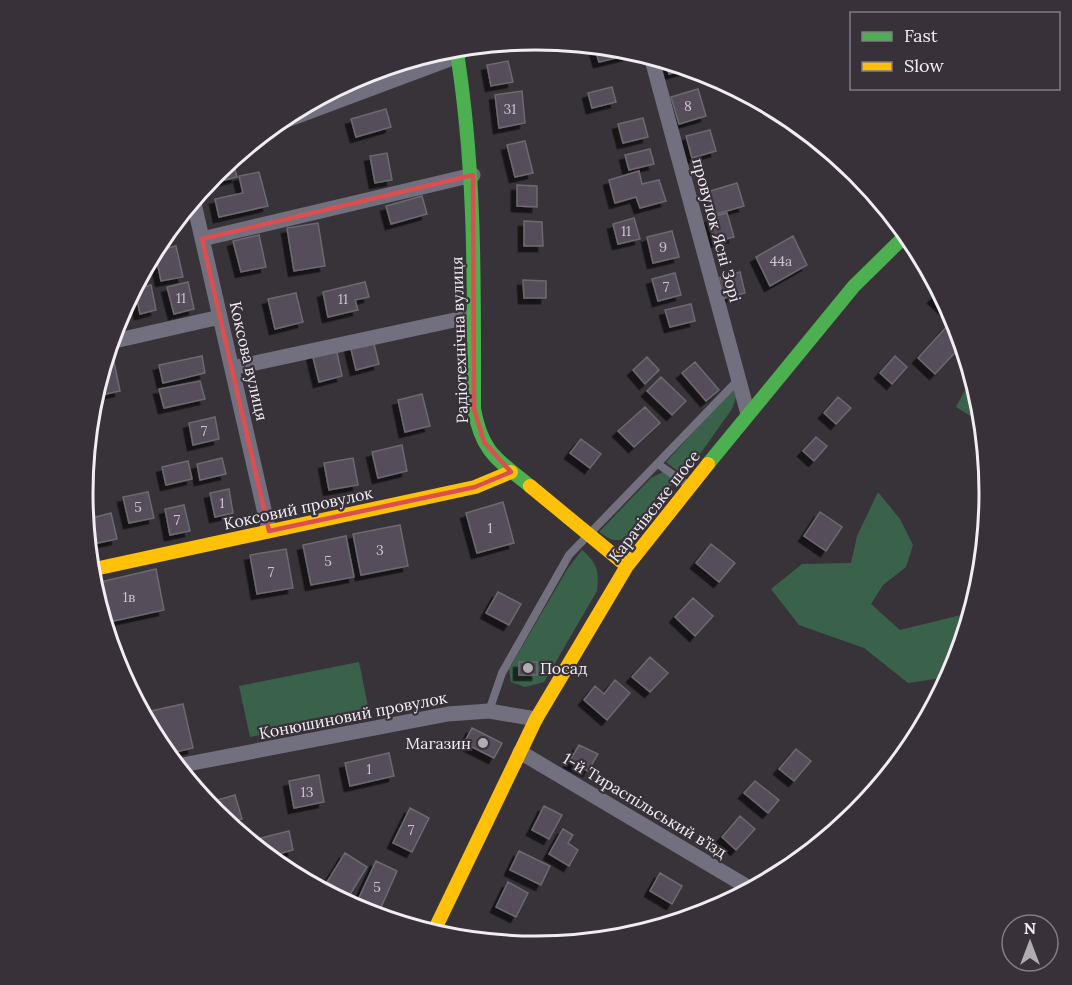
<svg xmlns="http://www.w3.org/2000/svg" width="1072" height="985" font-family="Lora,serif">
<defs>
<filter id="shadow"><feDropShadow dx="-5.5" dy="5.5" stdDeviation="0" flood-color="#0009"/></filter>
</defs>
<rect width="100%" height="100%" fill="#373338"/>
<path fill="#3a624b" d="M971,379H973L981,404L982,421L980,422L956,407Z
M733,389L736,397L732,409L688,471L679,472L666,462Z
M663,472L673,479C670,501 640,542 615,540C610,540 604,535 599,532L651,478Z
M878,492L900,519L913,545L906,567L883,585L871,604L900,630L965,614L974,585L981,580L962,642L960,644L949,677L908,683L864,648L799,625L771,589L802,564L851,563L857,536Z
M582,550C598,564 599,571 597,591L544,682L525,687L511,682L509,669L568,568Z
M359,662L369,711L250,737L239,686Z"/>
<path fill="#544d5a" stroke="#6c6a6e" stroke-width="1.5" filter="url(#shadow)" d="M594,45L625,48L628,55L599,62Z
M665,60L692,68L669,74Z
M508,61L513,82L491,86L487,65Z
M612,87L616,102L592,108L588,93Z
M698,89L706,116L679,124L671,97Z
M522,91L525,123L499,128L495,95Z
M386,109L391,127L356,137L351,119Z
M643,118L648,137L623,143L618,124Z
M710,130L716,151L692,158L686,136Z
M525,141L533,173L515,177L507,145Z
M650,149L654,164L629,170L625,155Z
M387,153L392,180L375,183L370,156Z
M232,158L237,177L209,184L208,180L216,172Z
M639,171L642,184L659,180L666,201L640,208L636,197L615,203L609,180Z
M259,172L268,206L219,217L215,199L243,193L239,176Z
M737,183L744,206L713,215L707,192Z
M517,185L537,186V207L517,206Z
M422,196L427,214L391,224L386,206Z
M727,213L734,237L714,242L708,218Z
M634,218L640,239L618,244L613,224Z
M524,221L542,222L543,246H524Z
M318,223L325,266L294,271L287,228Z
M672,231L679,257L653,263L647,237Z
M259,235L266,267L241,272L233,241Z
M793,236L807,265L770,286L756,257Z
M176,246L183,277L161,281L155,251Z
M740,272L745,293L721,299L716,279Z
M675,273L681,295L658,301L652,279Z
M523,280L546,281V298H524Z
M188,282L194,309L174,314L167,287Z
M365,282L369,297L355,300L358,310L328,317L323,292Z
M151,285L156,310L140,314L135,289Z
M940,291L953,315H952L933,298Z
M296,293L303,322L275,329L268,299Z
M691,304L695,321L670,327L665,310Z
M949,324L960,335L963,344L935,374L918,358Z
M373,340L379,364L356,370L350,345Z
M336,348L342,376L319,382L312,353Z
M202,356L205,373L163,383L159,365Z
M895,356L907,367L892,384L880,373Z
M647,357L659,370L645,384L633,370Z
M114,362L120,391L93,397L103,365Z
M695,362L719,390L706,401L682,373Z
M661,377L686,401L672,415L647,391Z
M200,381L205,399L164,408L159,389Z
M422,394L430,426L405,432L398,400Z
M838,397L851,408L836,424L824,413Z
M645,407L660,423L634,447L618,431Z
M215,417L219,439L193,445L189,423Z
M816,437L827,446L814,461L803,451Z
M581,439L601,454L590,468L570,453Z
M402,445L407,471L378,478L372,452Z
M222,458L226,474L200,480L197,464Z
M353,458L358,485L329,490L324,463Z
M188,461L192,479L166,485L162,467Z
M229,489L233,513L215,517L210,493Z
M148,492L154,518L129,523L123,497Z
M503,502L514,543L477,553L466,513Z
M184,505L190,531L170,535L165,509Z
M820,512L842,527L826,551L804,536Z
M111,513L117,539L93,544L88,519Z
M400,525L408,566L361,575L353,534Z
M346,536L354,577L311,585L303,545Z
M711,544L735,563L719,582L696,563Z
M286,549L293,588L257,594L250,555Z
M156,569L164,610L104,623L92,584Z
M498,592L521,604L509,625L486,613Z
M693,598L713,616L695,636L675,617Z
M650,657L668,673L650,692L632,677Z
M519,662H537V675H519Z
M615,680L630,693L607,720L584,700L595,686L604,694Z
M183,704L193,748L167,754L159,744L142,713Z
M472,728L502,743L494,758L464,743Z
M579,745L598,754L588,771L569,762Z
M796,749L811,761L794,781L779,769Z
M389,753L394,776L350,786L345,763Z
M319,775L324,802L294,808L289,781Z
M755,781L779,800L768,813L744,793Z
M235,795L242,819L227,822L207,803Z
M544,806L562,815L549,839L532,830Z
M410,808L429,818L412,852L393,843Z
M740,816L755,829L736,850L722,837Z
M563,829L573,835L568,843L578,850L569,866L549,854Z
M289,831L293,850L268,857L264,853L261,838Z
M519,851L550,866L541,885L510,870Z
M345,853L367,867L349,896L327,882Z
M376,861L397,871L379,912L357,902Z
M660,873L682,886L672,904L650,891Z
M508,882L528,893L516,917L496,907Z"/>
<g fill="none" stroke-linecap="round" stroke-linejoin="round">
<path stroke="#72707e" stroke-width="8" d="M658,464L689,486
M489,711L502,673L569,555L738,380"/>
<path stroke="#72707e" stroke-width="15" d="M651,56L748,414
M271,126L458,56
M193,199L269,531
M202,239L473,175
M110,342L220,317
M232,368L473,316
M520,752L751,889
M177,766L448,714L489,711L536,719"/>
<path stroke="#4caf50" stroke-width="14" d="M456,47C476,167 474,287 474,409C482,453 498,460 530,486
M708,464L854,286L907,234"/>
<path stroke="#ffc107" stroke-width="14" d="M530,486L627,566L708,464
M90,570L475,487L511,472
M433,933L536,719L627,566"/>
</g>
<path fill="none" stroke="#db4f51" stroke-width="4.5" stroke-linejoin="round" d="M473,175L474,409L484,442L511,472L475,487L269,531L202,239Z"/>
<g fill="#b0acb2" stroke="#38313a" stroke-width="2">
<circle cx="528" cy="668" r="6"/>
<circle cx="483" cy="743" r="6"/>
</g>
<g text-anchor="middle" stroke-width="4.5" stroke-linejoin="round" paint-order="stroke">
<g font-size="14" fill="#cac5cd">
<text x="688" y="111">8</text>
<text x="510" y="114">31</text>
<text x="626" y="236">11</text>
<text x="663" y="252">9</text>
<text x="781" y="266">44а</text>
<text x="666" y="292">7</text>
<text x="181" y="303">11</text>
<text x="343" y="304">11</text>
<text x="204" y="436">7</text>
<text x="222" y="508">1</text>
<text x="138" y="512">5</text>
<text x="177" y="525">7</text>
<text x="490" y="533">1</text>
<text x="380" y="555">3</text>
<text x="328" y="566">5</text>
<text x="271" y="577">7</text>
<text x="129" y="602">1в</text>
<text x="369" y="774">1</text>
<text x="307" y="797">13</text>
<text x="411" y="835">7</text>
<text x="377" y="892">5</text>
</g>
<g font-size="16" fill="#f1edf3" stroke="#38313a">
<text transform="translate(717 230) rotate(75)" y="6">провулок Ясні Зорі</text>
<text transform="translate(459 340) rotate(-92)" y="6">Радіотехнічна вулиця</text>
<text transform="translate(249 361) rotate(77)" y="6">Коксова вулиця</text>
<text transform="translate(654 506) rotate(-52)" y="6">Карачівське шосе</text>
<text transform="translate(298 508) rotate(-12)" y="6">Коксовий провулок</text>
<text transform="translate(353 715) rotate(-11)" y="6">Конюшиновий провулок</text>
<text transform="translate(645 805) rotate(31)" y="6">1-й Тираспільський в’їзд</text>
</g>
<g font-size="16" fill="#f1edf3" stroke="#38313a" text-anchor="start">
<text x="540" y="674">Посад</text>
<text x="471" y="749" text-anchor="end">Магазин</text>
</g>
</g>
<path d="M0 0H1072V985H0ZM93 493a443 443 0 1 1 886 0a443 443 0 1 1-886 0Z" fill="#38313a" fill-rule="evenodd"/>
<path fill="none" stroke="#f1edf3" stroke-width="3" d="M93 493a443 443 0 1 1 886 0a443 443 0 1 1-886 0Z"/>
<rect x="850" y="12" width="210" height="78" fill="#38313a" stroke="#827c84" stroke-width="1.5"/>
<rect x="862" y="32" width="30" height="9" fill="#4caf50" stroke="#827c84" stroke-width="1.5"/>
<text x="904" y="42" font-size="18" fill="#f1edf3">Fast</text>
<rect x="862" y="62" width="30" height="9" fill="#ffc107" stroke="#827c84" stroke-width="1.5"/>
<text x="904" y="72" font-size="18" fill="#f1edf3">Slow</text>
<g transform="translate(1030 943)"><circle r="28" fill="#38313a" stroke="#827c84" stroke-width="1.5"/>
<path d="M0-4.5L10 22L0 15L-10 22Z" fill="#b0acb2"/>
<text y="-9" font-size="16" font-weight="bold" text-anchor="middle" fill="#f1edf3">N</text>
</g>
</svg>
